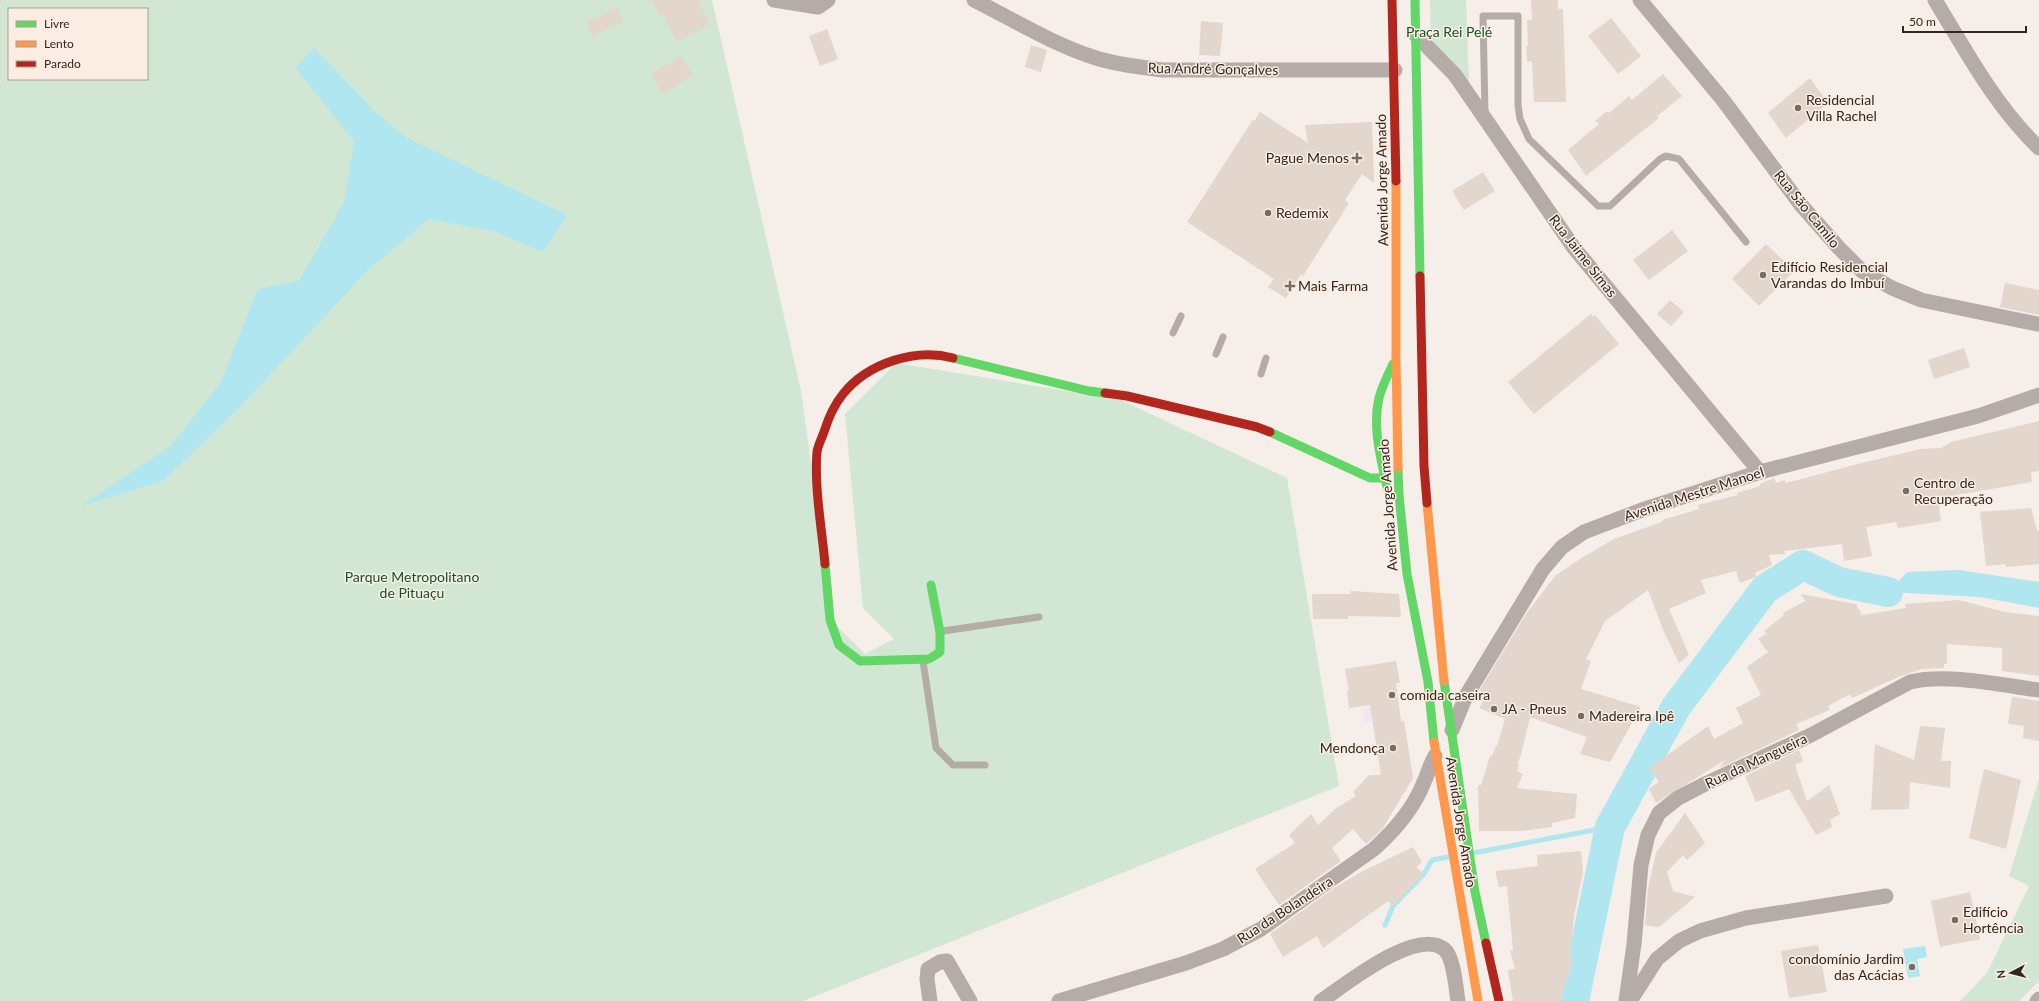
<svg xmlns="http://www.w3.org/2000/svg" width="2039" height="1001" font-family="Lato,sans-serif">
<rect width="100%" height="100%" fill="#f6eee8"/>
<path fill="#f0e7f0" d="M1398,707L1399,720L1364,722L1363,708Z"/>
<path fill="#d1e7d3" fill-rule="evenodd" d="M0,0H712L801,391L833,622L865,654L894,639L863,608L845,414L896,363L1121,400L1287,478L1339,786L803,1001H0ZM9,9H147V79H9Z
M1430,0H1466L1469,84L1431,41Z
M2039,779V981L2019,1001H1960L1987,973L2029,886L2009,876Z"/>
<path fill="#afe6f0" d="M314,48L377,114L407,138L567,215L543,252L493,231L429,219L369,269L239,408L163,481L81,506L171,446L220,383L258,289L299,281L344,202L354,141L295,67Z
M1959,570L2039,582V608L1980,597L1888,592L1907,572Z
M1925,946L1927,957L1917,959L1920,976L1908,978L1903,949Z"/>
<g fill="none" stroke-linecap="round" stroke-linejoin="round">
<path stroke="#afe6f0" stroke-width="5" d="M1473,853L1610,827
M1385,925L1393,906L1424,874L1432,860L1448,857"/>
<path stroke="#afe6f0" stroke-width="30" d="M1574,1001L1610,827L1676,707L1765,589L1803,565L1839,582L1888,592"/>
</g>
<path fill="#e2d6cd" d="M652,0H699L710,24L676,41L664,15L660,17Z
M1531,0H1558V9H1563L1566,102H1534L1532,61L1527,62L1526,46H1528L1527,20H1532Z
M617,7L623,21L593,36L586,22Z
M1611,18L1641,56L1618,74L1588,36Z
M1201,21L1223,23L1220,56L1199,55Z
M827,29L838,59L820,66L809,36Z
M1031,45L1047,50L1041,72L1025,67Z
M681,56L693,75L663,94L651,74Z
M1663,74L1682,96L1657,116L1659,118L1586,176L1568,150L1599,124L1595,121L1607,111L1609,113L1629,96L1632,100Z
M1810,78L1828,103L1786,138L1768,113Z
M1260,112L1308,143L1305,125L1372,122L1374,183L1362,174L1345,200L1349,203L1303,276L1301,274L1286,298L1268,287L1274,279L1187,222L1252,121L1255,120Z
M1483,172L1495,191L1464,210L1452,191Z
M1672,230L1688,251L1649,280L1633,260Z
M1766,244L1794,271L1759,306L1732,279Z
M2005,283L2039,290V315L2000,307Z
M1670,300L1684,312L1671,326L1657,314Z
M1591,314L1593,317L1595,315L1619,344L1534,414L1508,382Z
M1964,348L1970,367L1934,379L1928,360Z
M2039,421V471L2031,472L2032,482L1938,498L1941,521L1898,528L1896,522L1866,527L1872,556L1844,561L1842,544L1784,551L1785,554L1769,555L1772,565L1755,573L1756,577L1740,583L1736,571L1701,580L1706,593L1669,609L1689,655L1679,663L1664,632L1648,590L1605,621L1586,659L1591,661L1581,689L1641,707L1610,762L1580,754L1587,737L1530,717L1521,755L1517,764L1519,765L1517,771L1523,774L1517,788L1577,794L1575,818L1552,823V827L1523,831H1479L1478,785H1481L1490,756H1492L1496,746H1497L1505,719L1479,708L1484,699L1476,696L1526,614L1555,576L1583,557L1614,539L1662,522V520L1699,509L1698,505L1738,495L1737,493L1760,486V484L1774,478L1776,483L1785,480V483L1802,479L1857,464L1921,449L1941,448L1951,442Z
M2031,508L2037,530H2039V564L2006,567L2005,564L1986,566L1980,512Z
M1350,591L1399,594L1401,617L1348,616V619H1313L1312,594H1351Z
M1801,594L1856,604L1862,615L1906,608L1905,604L1959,600L2005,612L2039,616V676L2002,671V648L1947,644V664H1944V668L1922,669L1901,676L1852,698L1850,694L1828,706L1830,710L1796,724L1799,730L1719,768L1725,760L1656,803L1649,789L1659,782L1649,768L1708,726L1714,739L1743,723L1736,708L1761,695L1747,667L1768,652L1758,639L1766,634L1764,631L1784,615L1783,613L1805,601Z
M1396,661L1400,683H1396L1401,721H1404L1413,778L1383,828L1375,836L1366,844L1353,829L1332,848L1341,861L1279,905L1255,869L1295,843L1289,835L1311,814L1318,825L1335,809L1356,796L1353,792L1369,775H1381L1370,705L1349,708L1347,691H1349L1345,669Z
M2012,697L2039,701V741L2023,738L2024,726L2008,724Z
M1920,726L1945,728L1941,761H1951L1950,788L1910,782L1909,809L1871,810L1875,744L1914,760Z
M1799,750L1803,761L1795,765L1807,801L1829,785L1840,814L1830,820L1832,827L1816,835L1789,789L1756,802L1745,776Z
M1984,769L2021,780L2006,849L1969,838Z
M1685,813L1705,843L1687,860L1683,855L1667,872L1673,891L1695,897L1659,927L1645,925L1648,888L1656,853Z
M1413,847L1422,862L1416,867L1424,874L1393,906L1388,901L1323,948L1317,936L1283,957L1270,934L1334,888L1363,871Z
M1581,851L1583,872L1574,916L1570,958H1573L1561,1001H1513L1508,970L1515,969L1510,951L1513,950L1507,886L1499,887L1495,871L1538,866L1537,855Z
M1970,892L1980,939L1940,947L1931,901Z
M1818,945L1827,992L1789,998L1781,951Z"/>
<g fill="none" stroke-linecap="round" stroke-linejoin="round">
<path stroke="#b5aca7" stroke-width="7" d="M1485,114L1483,16H1518V105L1520,119L1529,139L1595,203L1598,206H1610L1660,159L1666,156L1679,159L1746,242
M1173,333L1181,316
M1216,354L1223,337
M1261,374L1266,358
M943,631L1039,617
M923,661L936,748L953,765H985"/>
<path stroke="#b5aca7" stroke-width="15" d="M774,0L818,7L828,0
M974,0C1014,20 1054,45 1096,58C1118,65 1140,67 1163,70H1395
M1640,0L1723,100L1801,205L1839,248L1862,271L1892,288L1921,300L2037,324
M1935,0C1966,51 1995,106 2039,148
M1415,34L1455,75L1574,248L1760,472
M1452,730L1466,696L1543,569L1562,547L1584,532L1642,510L1760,472L1978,416L2039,395
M930,1001L927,979L928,969L940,962L947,961L970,1001
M1059,1001L1186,963L1223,949L1261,929L1374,849C1394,831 1414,808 1424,782C1428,773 1430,765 1435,756
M1321,1001C1345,985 1416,927 1444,949C1454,957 1456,989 1458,1001
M1626,1001L1634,944L1641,865L1648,835L1659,813L1678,798L1705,784L1811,735L1910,682C1946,673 2001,685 2039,690
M1630,1001L1657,959L1679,941L1700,931L1746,918L1886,896
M2037,1001L2039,999"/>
<path stroke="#63d668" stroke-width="9" d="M1415,0L1420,276
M953,358L1089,391L1105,393
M1270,432L1370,478H1385
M1398,468L1399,495L1407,574L1428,682L1434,742
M1387,487C1381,459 1372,427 1379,398C1382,386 1388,375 1393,364
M825,564L830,620L839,645L860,661L929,659L940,652V632L931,585
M1444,681L1475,892L1486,943"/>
<path stroke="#ff974d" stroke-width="9" d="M1396,181V358L1398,468
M1427,503L1444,681
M1434,742L1478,1001"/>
<path stroke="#b3261e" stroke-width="9" d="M1392,0L1396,181
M1420,276L1424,466L1427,503
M1105,393L1127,396L1257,427L1270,432
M825,564C822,530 814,486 817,452C818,445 822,438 824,432C828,419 834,405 843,394C868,363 915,348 953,358
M1486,943L1499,1001"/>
</g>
<g fill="#756d66" stroke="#fcede2" stroke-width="1.5">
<circle cx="1798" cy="108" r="4"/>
<path d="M1355 152h4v4h4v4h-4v4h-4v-4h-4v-4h4z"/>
<circle cx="1268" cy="213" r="4"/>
<circle cx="1763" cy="275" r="4"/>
<path d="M1288 280h4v4h4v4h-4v4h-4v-4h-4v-4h4z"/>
<circle cx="1906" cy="491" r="4"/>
<circle cx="1392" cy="695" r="4"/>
<circle cx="1494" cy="709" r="4"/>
<circle cx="1581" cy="716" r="4"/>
<circle cx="1393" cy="748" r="4"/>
<circle cx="1955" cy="920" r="4"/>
<circle cx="1912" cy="967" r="4"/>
</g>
<g text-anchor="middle" stroke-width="3" stroke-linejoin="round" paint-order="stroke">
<g font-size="14" fill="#0c532f" stroke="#fcede2">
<text x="1449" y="37">Praça Rei Pelé</text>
<text x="412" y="582">Parque Metropolitano<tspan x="412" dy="16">de Pituaçu</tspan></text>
</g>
<g font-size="14" fill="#302720" stroke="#fcede2">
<text transform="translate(1213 69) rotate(1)" y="5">Rua André Gonçalves</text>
<text transform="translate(1382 180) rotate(-91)" y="5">Avenida Jorge Amado</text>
<text transform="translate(1807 209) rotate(51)" y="5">Rua São Camilo</text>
<text transform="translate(1583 256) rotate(52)" y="5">Rua Jaime Simas</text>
<text transform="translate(1694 494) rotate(-18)" y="5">Avenida Mestre Manoel</text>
<text transform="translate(1388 505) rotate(-94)" y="5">Avenida Jorge Amado</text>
<text transform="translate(1756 761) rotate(-25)" y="5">Rua da Mangueira</text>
<text transform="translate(1461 822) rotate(81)" y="5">Avenida Jorge Amado</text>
<text transform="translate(1285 910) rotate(-33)" y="5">Rua da Bolandeira</text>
</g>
<g font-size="14" fill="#302720" stroke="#fcede2" text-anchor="start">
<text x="1806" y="105">Residencial<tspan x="1806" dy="16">Villa Rachel</tspan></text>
<text x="1349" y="163" text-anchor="end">Pague Menos</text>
<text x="1276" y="218">Redemix</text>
<text x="1771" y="272">Edifício Residencial<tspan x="1771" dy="16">Varandas do Imbuí</tspan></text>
<text x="1298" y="291">Mais Farma</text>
<text x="1914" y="488">Centro de<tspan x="1914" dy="16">Recuperação</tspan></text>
<text x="1400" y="700">comida caseira</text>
<text x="1502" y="714">JA - Pneus</text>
<text x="1589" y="721">Madereira Ipê</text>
<text x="1385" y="753" text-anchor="end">Mendonça</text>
<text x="1963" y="917">Edifício<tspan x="1963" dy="16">Hortência</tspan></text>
<text x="1904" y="964" text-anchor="end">condomínio Jardim<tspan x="1904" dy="16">das Acácias</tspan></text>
</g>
</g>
<rect x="8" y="8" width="140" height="72" fill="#fcede2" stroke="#aa9e94"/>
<rect x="16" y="21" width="20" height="6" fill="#63d668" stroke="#aa9e94"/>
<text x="44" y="28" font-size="12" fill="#302720">Livre</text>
<rect x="16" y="41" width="20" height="6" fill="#ff974d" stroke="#aa9e94"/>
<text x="44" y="48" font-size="12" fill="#302720">Lento</text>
<rect x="16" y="61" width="20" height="6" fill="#b3261e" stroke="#aa9e94"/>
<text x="44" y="68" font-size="12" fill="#302720">Parado</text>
<g transform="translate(2011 973) rotate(263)" stroke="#fcede2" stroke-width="3" paint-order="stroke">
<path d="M0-3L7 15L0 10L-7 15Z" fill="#302720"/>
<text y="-6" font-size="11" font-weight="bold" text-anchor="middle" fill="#302720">N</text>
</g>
<path d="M1903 26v6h123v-6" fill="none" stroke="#302720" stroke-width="2"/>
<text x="1909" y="26" font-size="12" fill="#302720" stroke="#fcede2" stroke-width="3" paint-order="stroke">50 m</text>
</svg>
